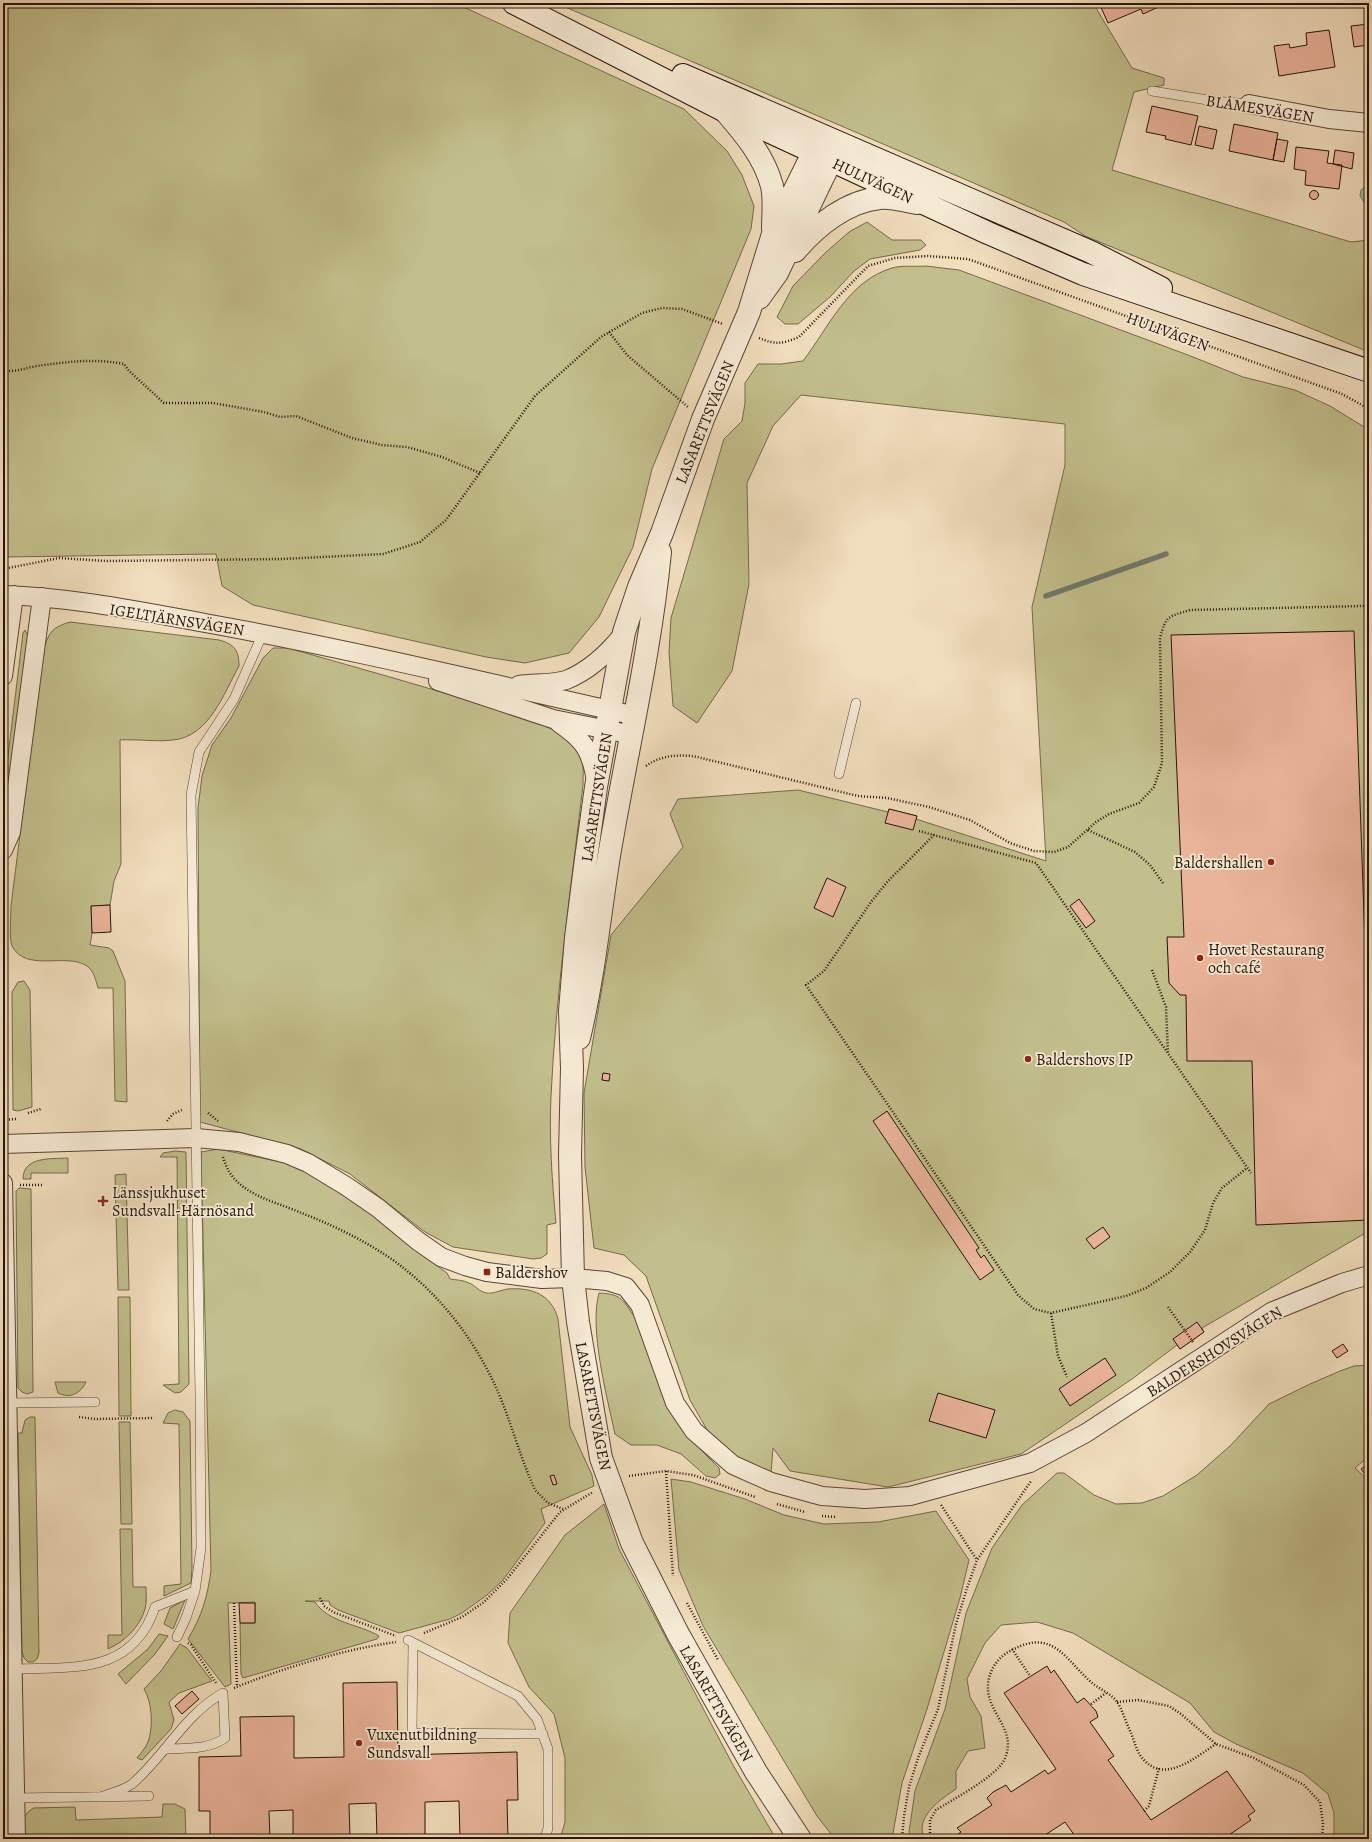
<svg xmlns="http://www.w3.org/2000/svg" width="1372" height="1842" font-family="Alegreya,serif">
<rect width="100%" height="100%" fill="#f1debd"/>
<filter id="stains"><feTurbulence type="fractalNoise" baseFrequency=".005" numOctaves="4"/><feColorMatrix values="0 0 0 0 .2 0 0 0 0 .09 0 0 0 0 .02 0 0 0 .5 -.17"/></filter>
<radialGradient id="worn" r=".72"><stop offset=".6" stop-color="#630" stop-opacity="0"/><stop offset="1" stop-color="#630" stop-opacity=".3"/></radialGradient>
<path fill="#c2bf8c" stroke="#766a4a" d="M3,3H455L684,109L727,151L742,175L754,206L751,229L652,469L633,547L599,617L569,653L525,663L486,657L253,605L222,586L216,554L3,557Z
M556,3H1093L1132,68L1164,78V85L1134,92L1112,170L1351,242L1369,240V352L1085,236L1064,222Z
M867,222L892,240H921L926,245L920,250L870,259L854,271L830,297L798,324H785L777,317L793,286L825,253L849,232Z
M926,266L959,270L1188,355L1243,377L1295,390L1330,406L1369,430V597H1366L1369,602V1231L1202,1328L1204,1332L1180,1349L1177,1345L1132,1379L1021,1454L888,1487L790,1471L773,1448L771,1473L736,1457L710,1435L690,1400L646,1276L624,1255L594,1248L585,1167L584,1093L611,935L683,847L670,814L678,799L798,790L888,812L889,809L917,816L916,819L1046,861L1032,607L1065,465V424L801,395L773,426L747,483L749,584L732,671L697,723L673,706L669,652L671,618L724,439L742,421L745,403V383L758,364H781L803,361C829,327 848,281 892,268C902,265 915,267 926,266Z
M70,622L219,640C234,644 239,650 239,666C224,693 209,737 173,740C155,742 138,739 120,740L121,864L114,881L110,905L91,906L92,933L90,945L109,948L113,951L125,981L127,1102L115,1101L113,988H98C96,981 94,971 87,966C65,952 26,973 12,946C9,939 11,915 11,906L43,652C49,633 50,628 70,622Z
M25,630L28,636L3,832V797L23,633Z
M273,648H288C354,667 421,685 486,706C516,716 553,723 576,747C585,757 583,772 583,785C571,888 556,992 551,1096C549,1138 552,1181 556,1223L547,1225V1254L541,1258L533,1259L453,1247L425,1232L350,1174L301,1149L200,1122L198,808L202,776L212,745L231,718L263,658Z
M24,981L30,990L32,1107L18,1111L13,1110L12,992L18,982Z
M218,1149L286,1163L311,1173L364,1206L408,1244L447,1273L450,1279C456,1280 463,1280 469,1283C475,1285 479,1292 487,1293C493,1294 501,1290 508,1289C532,1287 552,1295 558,1319L570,1427L592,1475L594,1486L541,1509L545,1523L503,1580L487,1595L462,1613L450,1619L399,1633L338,1610L330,1605L329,1601H305L315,1602C329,1623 359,1624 379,1636L377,1639L243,1678L241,1674L240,1623H255V1602L228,1603L231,1684L225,1687L188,1639C202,1616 207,1598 211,1571L201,1152Z
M175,1151L186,1152L189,1384L181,1392L175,1393L163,1385L179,1384L177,1157H160L163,1153Z
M68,1158V1173H31V1179H23C23,1156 52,1159 68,1158Z
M126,1174L129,1290H118L115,1175Z
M19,1188L31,1189L33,1392L27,1394L22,1392L18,1388L16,1191Z
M599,1293C623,1294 623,1301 636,1319L689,1438L719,1468L720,1474L715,1478L706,1476L681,1454L657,1445H631L615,1434C607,1397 589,1329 599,1293Z
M118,1297H130L131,1416H119Z
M1369,1365V1456L1355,1468L1369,1481V1839H1334V1813L1328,1794L1303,1773L1236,1744L1214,1732L1190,1703L1073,1633L1037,1622L1001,1625L985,1643L967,1679L970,1697L981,1716L985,1748L968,1751L956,1771V1789C941,1799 913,1818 925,1839H913L909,1832L915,1791L945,1709L966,1613L992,1548L1022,1505L1057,1473H1064L1094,1495L1116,1504L1142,1503L1163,1496L1197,1475L1230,1446L1269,1404L1310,1384L1340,1371L1354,1366Z
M55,1382H86C80,1394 70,1399 58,1393Z
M175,1410L183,1412L190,1421L192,1568L191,1583L164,1596V1586L181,1584L179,1424L163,1423L168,1413Z
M30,1417H35L39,1653L37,1659L33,1662H28L24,1658L22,1651L18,1433H22L25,1420Z
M119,1422H130L132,1524H121Z
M671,1479L691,1482L745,1499L784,1515L824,1524L878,1522L936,1511L969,1560L960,1598L927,1709L902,1783L892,1839H835L817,1816L703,1626L679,1570Z
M604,1504L619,1549L733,1765L776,1839H560L565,1822V1758L554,1714L529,1687L508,1643L510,1613L565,1535Z
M120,1529H132L133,1587H146C146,1594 147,1602 145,1609C140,1627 124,1642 108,1649V1635H122Z
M185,1600L173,1629L164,1624L170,1608Z
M159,1634L168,1636L155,1654L126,1684L118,1674L148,1649Z
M180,1644L187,1648L212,1681L179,1693L169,1702L174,1720L171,1729L142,1760L137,1758C141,1753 147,1746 149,1739C153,1724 152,1702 144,1689L161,1671Z
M163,1804H175L185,1809L186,1839H24L23,1820L27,1813L33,1808L75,1807L76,1820L162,1817Z"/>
<path fill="#9cbdab" stroke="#6e796a" d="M1365,187L1369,189V210L1360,196L1361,190Z"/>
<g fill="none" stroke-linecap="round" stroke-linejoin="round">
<path stroke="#6e796a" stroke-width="5.5" d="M1046,596L1166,554"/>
</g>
<path fill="#eab49a" stroke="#291408" d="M1099,3H1164L1165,4L1143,14L1141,9L1108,23Z
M1369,24V52L1368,45L1354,47L1351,26Z
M1329,30L1335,67L1279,76L1274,46L1289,44L1290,48L1307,45L1306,33Z
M1152,106L1198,116L1191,145L1165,139L1166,136L1146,132Z
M1234,124L1278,133L1273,160L1229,151Z
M1199,126L1217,130L1213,149L1195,145Z
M1277,139L1288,141L1284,162L1273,160Z
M1296,147L1329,151L1327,163L1342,165L1339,189L1305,185L1306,171L1294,169Z
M1335,150L1354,153L1352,169L1333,164Z
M1309.5 195a4.5 4.5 0 1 1 9 0a4.5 4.5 0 1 1-9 0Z
M1354,631L1369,1057V1220L1256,1225L1252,1061H1187L1186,995H1180L1169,983L1167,937H1184L1171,635Z
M889,809L917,816L913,830L885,823Z
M827,878L846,887L833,917L814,908Z
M1079,899L1095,921L1086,928L1070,906Z
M110,905L111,932L92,933L91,906Z
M603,1073L610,1074L609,1081L602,1080Z
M887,1111L979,1248L976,1250L981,1258L984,1255L994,1270L980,1280L873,1121Z
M1103,1227L1110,1237L1094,1249L1086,1239Z
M1197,1322L1204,1332L1180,1349L1173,1339Z
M1343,1344L1348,1351L1337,1358L1332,1351Z
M1105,1358L1116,1375L1070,1406L1059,1389Z
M938,1393L995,1410L986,1438L929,1421Z
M1368,1464L1369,1465V1479L1361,1469Z
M554,1475L557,1484L553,1485L550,1476Z
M239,1603H255V1623H240Z
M1047,1666L1051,1673L1054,1670L1077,1703L1084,1698L1096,1711L1098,1717L1090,1722L1114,1756L1108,1760L1151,1820L1227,1771L1255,1811L1248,1816L1251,1820L1223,1839H1077L1065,1822L1039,1839H955L954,1837L961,1832L957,1828L992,1805L987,1798L993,1792L1006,1785L1011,1792L1045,1770L1048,1774L1056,1769L1004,1693Z
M397,1682L398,1755L517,1752L518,1800H507L508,1839H460L459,1801L425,1802V1839H377L376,1803L349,1804L350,1839H293V1810L269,1811L270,1839H210V1811H199V1757L241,1756L240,1717L294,1716V1758L344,1757L343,1683Z
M192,1691L199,1699L182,1714L175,1706Z"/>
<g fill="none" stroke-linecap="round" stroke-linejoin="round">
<defs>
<path id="service" d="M1152,91L1214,101L1249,104
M839,774L856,703
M6,1403L95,1402
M177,1637L186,1618L195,1591L201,1548L200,1396L191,795L199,752L234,699L263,633
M408,1640L518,1696L537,1719L548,1749V1828L545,1839
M413,1643L412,1733L543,1734
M3,1670C64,1665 131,1680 155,1607L195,1591
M101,1797C111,1793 124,1790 132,1784C165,1756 184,1715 223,1693L225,1738C208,1750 185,1748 165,1749
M15,1798L149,1796"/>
<path id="minor" d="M1249,104L1329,119L1369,123
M3,595C71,597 139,611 205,623C350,649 493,684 636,716
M3,676L14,595
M438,681L553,719L633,735
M519,685C534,683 552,684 566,680C589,671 609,652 624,633
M559,723C584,740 591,750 596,781
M3,850L11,832L42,597
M3,1144L196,1138L239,1142L287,1154L308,1163L346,1186L378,1208L418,1241L441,1257L465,1266L487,1272L542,1279L573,1278L607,1281L626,1287L640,1305L675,1403L694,1431L733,1465L771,1482L822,1496L865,1499L910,1496L1030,1463L1086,1433L1271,1312L1342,1283L1369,1275
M3,1183L16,1839"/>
<path id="tertiary" d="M725,111C744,133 764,156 772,186C775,200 773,215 773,229
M795,251C816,226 847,201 880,198C892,197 905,201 917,203
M759,298L777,273L823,177L831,161L832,142
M579,1038C593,980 599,921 608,862C625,758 650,656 660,552
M800,1839L756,1772L678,1634L632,1543L601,1458L578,1322L573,1278L570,1155L572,1068L570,1011L576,938L586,859L596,787L624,632L639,587L662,533L703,419L749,312L773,234L813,153L829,141"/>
<path id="secondary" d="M514,3L725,111L988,233L1083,274L1369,371
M683,75L1091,252L1161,288"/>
</defs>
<use href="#service" stroke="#5b4635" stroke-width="10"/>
<use href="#minor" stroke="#5b4635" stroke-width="20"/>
<use href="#tertiary" stroke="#5b4635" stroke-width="24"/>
<use href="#secondary" stroke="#291408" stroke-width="24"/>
<path stroke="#291408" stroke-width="2.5" stroke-dasharray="1 2" stroke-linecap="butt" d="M609,332L627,355L688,407
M759,338C776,345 782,344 799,337L868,266L895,258L928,256L968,259L1342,394L1369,409
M3,371C16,372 25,368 37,366C66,362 94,358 124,364L129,371L164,403H213L264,412L280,417L296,416L352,438L382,445L407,447L442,457L480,473
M3,569L59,558L106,561L282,559L383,554L420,542L446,520L535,396L601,337L642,313L662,308L682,309L723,324
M646,766C661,755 676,755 693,756L858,796L887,798L929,807L970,820L1010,843L1034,851L1054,852L1068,847L1096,822L1109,814L1139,803L1154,787L1162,763L1160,638C1166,615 1168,617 1190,610L1363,606L1369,608
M1088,830L1135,852L1150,865L1163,883
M919,831L1036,863L1251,1173
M934,835L888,881L871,902L824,971L806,985L1018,1295L1034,1309L1051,1313L1126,1296L1146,1288L1170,1272L1190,1252L1205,1230L1213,1203L1222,1188L1247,1168
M1152,970L1166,1007L1168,1054
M28,1113L41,1109
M208,1113L218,1121
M3,1120L16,1119
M167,1121L173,1114L182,1110
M223,1157C226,1168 232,1178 241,1185C258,1199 284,1205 304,1214C335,1226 365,1241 393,1260C437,1292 470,1333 494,1383C510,1417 519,1455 535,1490L548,1503L563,1509
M20,1185H42
M1168,1307L1193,1342
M1051,1313L1058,1356L1067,1377
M79,1417L95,1419L154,1418
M666,1471L673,1576
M629,1476L666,1471L693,1475L755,1497
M777,1504L805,1512
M941,1505L977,1560
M822,1516L837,1517
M320,1598L324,1606L333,1612L396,1636
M234,1603L237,1687
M687,1603L718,1660
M424,1633L462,1617L484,1602L507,1579L560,1512L593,1492
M188,1643L191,1645L216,1683
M1012,1649L1030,1676
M234,1688C286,1667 341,1650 396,1642
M1117,1702L1138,1700L1169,1706L1181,1714L1216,1744L1254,1758L1304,1785L1320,1802L1323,1824L1322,1839
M1091,1704L1106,1693
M1144,1811L1149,1806L1159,1768
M902,1839L904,1816L909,1787L918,1758L938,1709L956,1624L967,1588L977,1560L1031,1481
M930,1839V1820L936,1810C952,1800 997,1776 1004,1760C1021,1726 976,1709 991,1672C995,1662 1003,1654 1014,1649C1053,1629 1065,1659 1091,1682C1099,1689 1112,1694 1117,1702C1123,1711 1126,1723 1131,1733C1134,1740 1136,1749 1140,1755C1162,1787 1194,1758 1216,1744"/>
<use href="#service" stroke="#f6ead4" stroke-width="9"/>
<use href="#minor" stroke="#f6ead4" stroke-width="18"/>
<use href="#tertiary" stroke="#f6ead4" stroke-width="22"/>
<use href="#secondary" stroke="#f6ead4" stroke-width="22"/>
</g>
<g fill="#8f2418" stroke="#f6ead4" stroke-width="1.5">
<circle cx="1271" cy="862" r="4"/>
<circle cx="1200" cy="958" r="4"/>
<circle cx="1028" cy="1059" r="4"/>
<path d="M101 1195h4v4h4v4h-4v4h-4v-4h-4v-4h4z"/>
<rect x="483" y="1268" width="8" height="8" rx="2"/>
<circle cx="359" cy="1743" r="4"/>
</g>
<g text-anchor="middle" stroke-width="3.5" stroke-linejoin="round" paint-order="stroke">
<g font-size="16" fill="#291408" stroke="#f6ead4">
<text transform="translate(1260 108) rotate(9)" y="6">BLÅMESVÄGEN</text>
<text transform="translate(873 180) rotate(25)" y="6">HULIVÄGEN</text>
<text transform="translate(1168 331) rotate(20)" y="6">HULIVÄGEN</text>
<text transform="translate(704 422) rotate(-68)" y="6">LASARETTSVÄGEN</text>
<text transform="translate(177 619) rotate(9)" y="6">IGELTJÄRNSVÄGEN</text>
<text transform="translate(596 797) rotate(-81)" y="6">LASARETTSVÄGEN</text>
<text transform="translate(1214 1351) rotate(-32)" y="6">BALDERSHOVSVÄGEN</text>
<text transform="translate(594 1406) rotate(79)" y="6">LASARETTSVÄGEN</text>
<text transform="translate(717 1703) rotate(60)" y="6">LASARETTSVÄGEN</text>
</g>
<g font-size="16" fill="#291408" stroke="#f6ead4" text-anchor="start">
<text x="1263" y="868" text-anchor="end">Baldershallen</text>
<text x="1208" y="955">Hovet Restaurang<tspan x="1208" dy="18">och café</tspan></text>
<text x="1036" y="1065">Baldershovs IP</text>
<text x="112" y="1198">Länssjukhuset<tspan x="112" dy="18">Sundsvall-Härnösand</tspan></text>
<text x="495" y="1278">Baldershov</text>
<text x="367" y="1740">Vuxenutbildning<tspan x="367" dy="18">Sundsvall</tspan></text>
</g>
</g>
<rect width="1372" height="1842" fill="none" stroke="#f1debd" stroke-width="16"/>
<rect x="4" y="4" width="1364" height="1834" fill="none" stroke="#291408" stroke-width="2"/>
<rect x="8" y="8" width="1356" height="1826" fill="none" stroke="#291408"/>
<rect width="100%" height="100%" filter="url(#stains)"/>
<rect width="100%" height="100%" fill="url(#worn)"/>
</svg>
